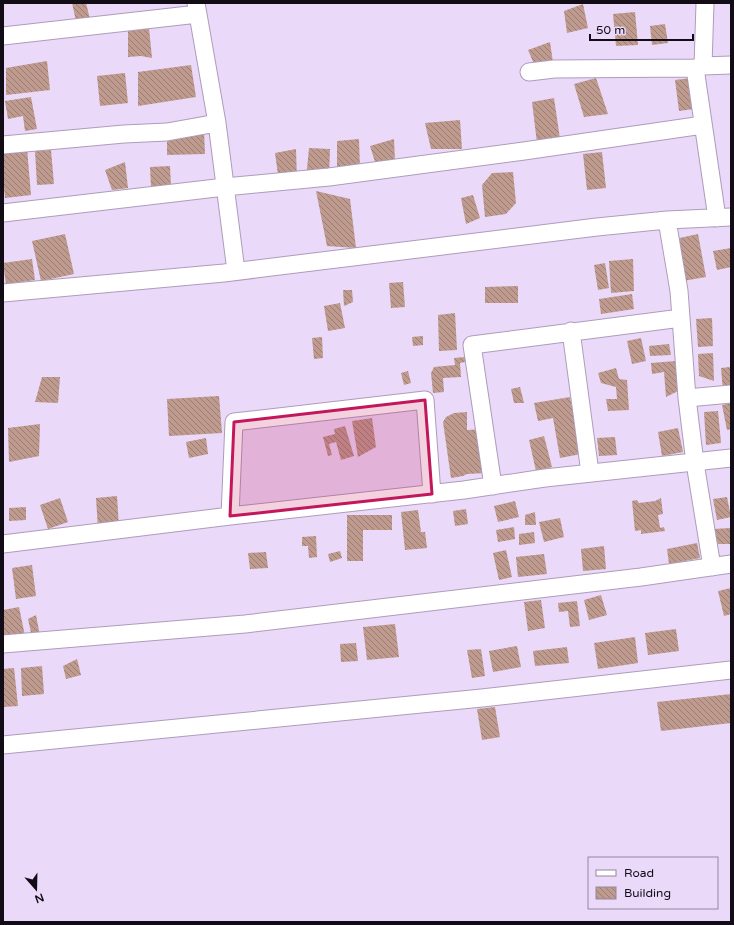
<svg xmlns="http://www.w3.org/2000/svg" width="734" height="925" font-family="'Varela Round',sans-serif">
<defs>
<pattern id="building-back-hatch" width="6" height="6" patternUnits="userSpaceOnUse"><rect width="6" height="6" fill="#bf9a8e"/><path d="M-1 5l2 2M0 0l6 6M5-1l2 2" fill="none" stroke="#9a7c73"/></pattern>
</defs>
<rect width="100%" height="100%" fill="#ebd9f9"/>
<path fill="url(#building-back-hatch)" d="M72,3H86L90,19L76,21Z
M583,4L588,28L567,33L564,11Z
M635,12L638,45L616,46L613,14Z
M665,24L668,43L652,45L650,26Z
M149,28L152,58L141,56L128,57V31Z
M550,42L554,69L537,71L528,50Z
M47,61L50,90L6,95V68Z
M191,65L196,97L138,106V72Z
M125,73L128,103L100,106L97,76Z
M596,78L608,114L584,117L574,84Z
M691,78L694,109L679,111L675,80Z
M31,97L37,129L25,131L23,116L8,119L5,101Z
M554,98L560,139L537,143L532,102Z
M460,120L462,149H431L425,123Z
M204,131L205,154L167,155V132Z
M359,139L360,169L337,170V141Z
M394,139L395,161L375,162L370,146Z
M27,148L31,195L5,198L3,176V151Z
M309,148L330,149L329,177L306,179Z
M296,149L297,180L279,182L275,153Z
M51,150L54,184L37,185L35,151Z
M602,152L606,188L587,190L583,154Z
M125,162L128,188L112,190L105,170Z
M170,166L171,187L151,188L150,167Z
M513,172L516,203L506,214L485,217L482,185L492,173Z
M316,191L350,199L356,248L327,246Z
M473,195L480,218L466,224L461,198Z
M65,234L74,274L41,281L32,241Z
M698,234L706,277L683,281L675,239Z
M731,248V267L717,270L713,251Z
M32,259L35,280L6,284L3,263Z
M633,259L634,291L611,293L609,261Z
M605,263L609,288L598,290L594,265Z
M403,282L405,307L391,308L389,283Z
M518,286V303H485V287Z
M343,290H352L353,302L344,306Z
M632,294L634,309L601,314L599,299Z
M340,303L345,328L328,331L324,306Z
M455,313L457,350L439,351L438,315Z
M712,318L713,346L698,347L696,319Z
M423,336V345L413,346L412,337Z
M322,337L323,358L314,359L312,338Z
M641,338L646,361L632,364L627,341Z
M669,344L671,355L650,356L649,346Z
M713,353L714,381L699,376L698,354Z
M465,357V362L460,363L461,377L443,378L444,392L433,393L431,373L434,367L455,365L454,358Z
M676,361L678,391L666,397L664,372L652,374L651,363Z
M730,367L731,391L723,392L721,368Z
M616,368L619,379L627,380L629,410L608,411L606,399H617L616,387L601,383L598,373Z
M408,371L411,383L404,385L401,373Z
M42,377H60L58,403L35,402Z
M520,387L524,403H514L511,389Z
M219,396L222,433L169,436L167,399Z
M570,397L581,454L560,458L553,418L538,421L534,403Z
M731,403V429L727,430L722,405Z
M718,411L721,443L706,445L704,412Z
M467,412V430L484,429L486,473L467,474L463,476L451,478L443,422L446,417L454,413Z
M372,418L376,447L358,457L352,421Z
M40,424L39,456L9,462L8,428Z
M345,426L354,456L341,460L336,442L329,444L332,455L328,456L323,437L335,434L334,429Z
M678,428L683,452L662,456L658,432Z
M544,436L552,467L536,471L529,440Z
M615,437L617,455L599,456L597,438Z
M206,438L208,454L189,458L186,442Z
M117,496L119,527L98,529L96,498Z
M727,497L731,517L717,520L713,499Z
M60,498L68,522L48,529L40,505Z
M661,498L663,514L658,515L660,528L664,527L665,531L641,534V530L635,531L632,501L637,500L639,503L655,501Z
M515,501L519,517L498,522L494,506Z
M26,507V520L9,521V508Z
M466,509L468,524L455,526L453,511Z
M418,510L421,532H425L427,548L405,550L401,512Z
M535,512L536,525H525V515Z
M347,515H392V530H363V561H347Z
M560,518L564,537L544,542L539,522Z
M514,527L515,539L498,542L496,530Z
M731,528V544H718L713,529Z
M534,532L535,543L519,545V534Z
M316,536L317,557L309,558L308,546H302V537Z
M697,543L700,558L669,564L667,549Z
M604,546L606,569L583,571L581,549Z
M506,550L512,577L499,580L493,553Z
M340,551L342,558L330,562L328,554Z
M266,552L268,568L250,569L248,553Z
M544,554L547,574L518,577L516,557Z
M32,565L36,596L16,599L12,568Z
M731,588V614L724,616L718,591Z
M601,595L607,615L589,620L584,600Z
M541,600L545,628L528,631L524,602Z
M577,601L580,626L570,627L568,611L559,612L558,603Z
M19,607L25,636L3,641V610Z
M36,615L40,636L32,637L28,619Z
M395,624L399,657L367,660L363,627Z
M676,629L679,651L648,655L645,633Z
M635,637L638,663L598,669L594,643Z
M356,643L358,661L341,662L340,644Z
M517,646L521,667L493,672L489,651Z
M567,647L569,663L535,666L533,651Z
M481,649L485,676L472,678L467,650Z
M77,659L81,675L66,679L63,666Z
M42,666L44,694L22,696L21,668Z
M14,668L18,706L3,707V669Z
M731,694V723L661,731L657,702Z
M495,707L500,737L482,740L477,709Z"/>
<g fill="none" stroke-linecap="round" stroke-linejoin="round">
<defs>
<path id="minor" d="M196,3L217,123L236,271
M705,3L703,66L695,68L717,218
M3,36L198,14
M703,66L731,65
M529,72L554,69L695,68
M3,145L124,134L167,132L217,123
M3,213L225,187L329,177L524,151L703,125
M667,220L679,291L687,398L695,463L712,567
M3,293L224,273L597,227L667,220L731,217
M571,331L590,473
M687,398L731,394
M493,486L472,345L681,318
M230,516L234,422L425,400L432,494
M3,544L230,516L464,490L545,478L731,458
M3,644L245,624L641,577L731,564
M3,745L482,698L731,670"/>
</defs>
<use href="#minor" stroke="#ae9cba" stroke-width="19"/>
<use href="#minor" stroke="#fff" stroke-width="17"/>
</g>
<path fill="#c2185b" fill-opacity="0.2" stroke="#c2185b" stroke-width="3" stroke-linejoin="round" d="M425,400L432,494L230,516L234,422Z"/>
<rect width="734" height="925" fill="none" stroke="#120c17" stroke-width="8"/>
<rect x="588" y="857" width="130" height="52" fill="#ebd9f9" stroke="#94879f"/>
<rect x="596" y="870" width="20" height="6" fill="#ffffff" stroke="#94879f"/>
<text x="624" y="877" font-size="12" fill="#120c17">Road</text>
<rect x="596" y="887" width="20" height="12" fill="url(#building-back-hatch)" stroke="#94879f"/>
<text x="624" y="897" font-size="12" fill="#120c17">Building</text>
<g transform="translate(36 889) rotate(160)" stroke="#ebd9f9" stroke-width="3" paint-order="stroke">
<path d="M0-3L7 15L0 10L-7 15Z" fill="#120c17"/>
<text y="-6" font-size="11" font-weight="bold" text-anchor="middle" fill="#120c17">N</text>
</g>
<path d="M590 34v6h103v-6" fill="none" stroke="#120c17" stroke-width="2"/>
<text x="596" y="34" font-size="12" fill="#120c17" stroke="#ebd9f9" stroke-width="3" paint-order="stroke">50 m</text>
</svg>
